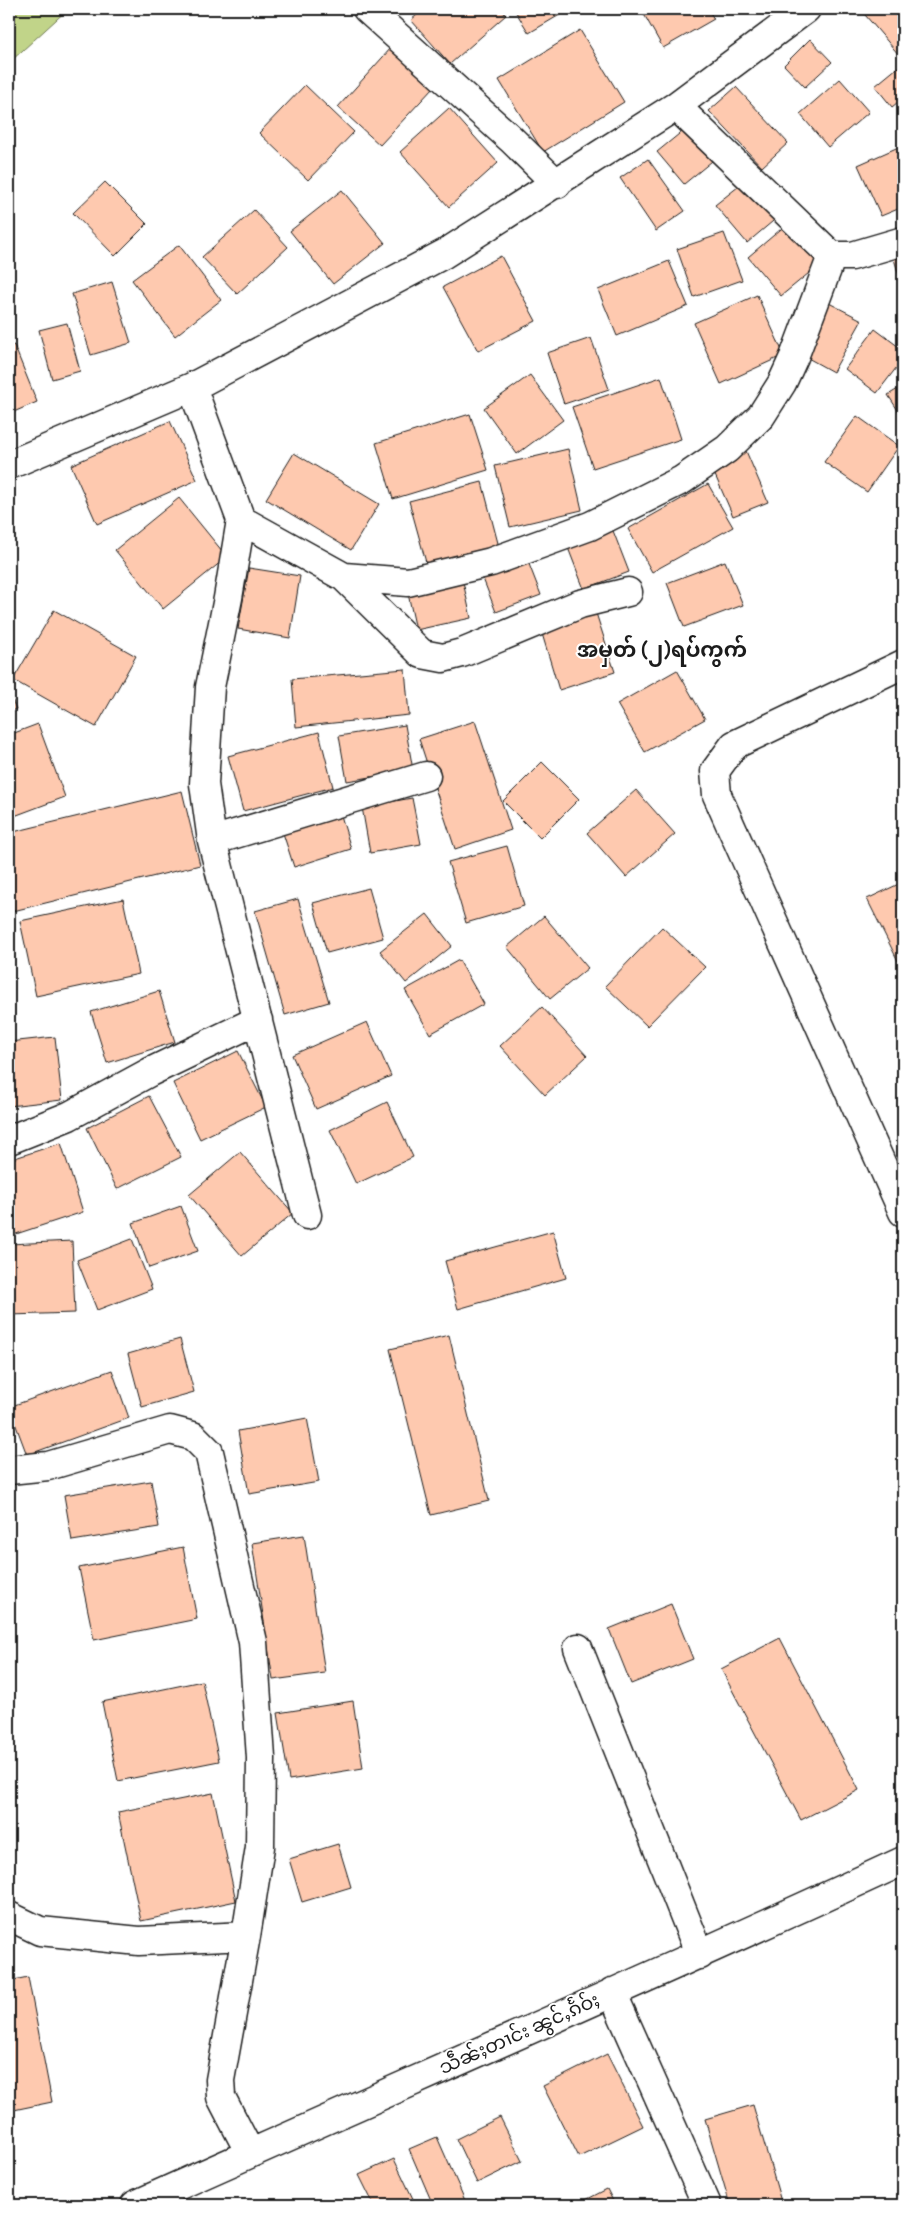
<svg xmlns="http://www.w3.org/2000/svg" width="912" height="2214" font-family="'Patrick Hand','Noto Sans Myanmar',sans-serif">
<rect width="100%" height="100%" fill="#fff"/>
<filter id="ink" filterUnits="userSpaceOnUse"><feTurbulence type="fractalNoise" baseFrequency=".02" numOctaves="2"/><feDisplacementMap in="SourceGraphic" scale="10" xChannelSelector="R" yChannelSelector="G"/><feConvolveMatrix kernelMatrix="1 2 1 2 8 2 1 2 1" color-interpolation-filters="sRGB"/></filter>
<g filter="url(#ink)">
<path fill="#c1d489" stroke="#6e7852" d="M9,9H68L11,61V262L9,265Z"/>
<path fill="#fec9af" stroke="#1c1c1c" d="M424,9H500L506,15L450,64L411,20Z
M514,9H561L563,13L529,33Z
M641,9H708L714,19L663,48Z
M860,9H903V51L899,55Z
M580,30L624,102L543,152L499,80Z
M810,39L832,62L805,87L784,65Z
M391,48L434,87L380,145L338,107Z
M903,63V98L892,107L875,86Z
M840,79L869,112L828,147L800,114Z
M305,85L354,132L308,180L259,133Z
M736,87L788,143L762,167L709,111Z
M449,108L498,163L449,207L400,152Z
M690,125L717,157L684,184L657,152Z
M903,145V207L881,216L858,165Z
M648,159L685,211L656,231L620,178Z
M748,179L779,216L747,243L715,205Z
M105,182L147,224L115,256L73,213Z
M342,190L385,243L333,284L290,231Z
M254,210L288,247L237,294L202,257Z
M787,224L820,264L781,296L748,257Z
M724,233L742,280L694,297L677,249Z
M179,245L221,300L175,336L132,280Z
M903,248V286H902L892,252Z
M501,256L536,321L478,351L443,287Z
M669,261L688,306L617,336L598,290Z
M112,282L131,343L91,355L72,294Z
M757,295L784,355L721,384L694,323Z
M825,301L862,320L833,372L797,352Z
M67,323L80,371L52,379L39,330Z
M875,329L903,350V359L877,393L845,369Z
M591,338L609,389L564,404L547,353Z
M14,345L37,402L9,414V347Z
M530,375L563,420L517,454L484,408Z
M661,377L681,439L593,468L572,407Z
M903,386V418L888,395Z
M470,414L488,470L393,499L376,443Z
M857,416L899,446L867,492L824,462Z
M170,421L197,480L97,524L71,465Z
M568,449L582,510L510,527L495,466Z
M746,451L768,502L733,516L711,466Z
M294,453L379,504L351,550L266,499Z
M482,482L499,547L427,566L409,501Z
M708,484L733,527L652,572L628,529Z
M179,498L227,557L163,609L115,550Z
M610,523L629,572L584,589L565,540Z
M527,559L541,595L496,612L482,576Z
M725,561L743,605L684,627L667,583Z
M249,568L300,576L290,638L238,629Z
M462,577L471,618L416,630L407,589Z
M54,610L136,656L96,727L13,680Z
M595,610L615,672L559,690L540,627Z
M405,669L409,715L296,727L292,679Z
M677,670L705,719L645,752L617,704Z
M9,692L16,709L9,712Z
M475,721L511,830L455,849L419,739Z
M38,724L65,797L9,818V735Z
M405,725L413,770L347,781L339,736Z
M319,732L333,787L243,811L228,756Z
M542,762L579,799L540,838L503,801Z
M636,790L675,834L626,877L587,833Z
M182,791L200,865L9,912V833Z
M412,798L421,844L370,853L362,807Z
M340,812L351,849L294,867L282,830Z
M507,846L524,906L466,923L448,862Z
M903,882V971L867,899Z
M369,888L383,938L327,953L313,903Z
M123,899L139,974L36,996L20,921Z
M298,899L329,1002L285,1015L255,911Z
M427,914L452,946L406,983L380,951Z
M544,916L588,968L550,999L507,947Z
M662,927L705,967L647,1026L605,986Z
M459,960L484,1004L430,1034L405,990Z
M159,991L175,1042L107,1063L91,1012Z
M542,1007L587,1056L545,1095L500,1046Z
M367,1022L391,1076L316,1109L292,1055Z
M55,1037L62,1100L9,1106V1042Z
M238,1051L266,1107L200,1139L173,1083Z
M149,1096L181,1157L117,1189L87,1128Z
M387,1102L413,1157L356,1184L330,1130Z
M61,1143L83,1212L10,1236L9,1160Z
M240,1152L293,1213L242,1256L189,1195Z
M181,1206L198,1251L149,1268L133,1223Z
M553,1231L566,1278L458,1309L445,1261Z
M132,1239L152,1289L97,1310L77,1260Z
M72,1241L75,1313L9,1315V1244Z
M449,1335L489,1501L431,1515L390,1349Z
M180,1339L194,1392L142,1407L128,1354Z
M112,1370L129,1418L27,1455L9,1407Z
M307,1418L319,1482L249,1494L238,1431Z
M151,1481L159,1527L72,1541L64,1495Z
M304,1535L325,1673L273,1680L252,1543Z
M183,1547L197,1619L94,1640L79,1568Z
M671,1604L693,1659L631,1684L609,1629Z
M780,1638L859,1790L801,1820L721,1669Z
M202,1681L219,1761L118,1781L102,1702Z
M353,1701L363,1768L289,1780L278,1713Z
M213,1793L236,1901L141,1921L118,1812Z
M338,1844L351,1887L302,1902L289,1859Z
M28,1977L52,2102L9,2111V1981Z
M607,2054L643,2126L579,2157L543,2086Z
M753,2105L782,2205H730L705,2119Z
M500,2117L522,2161L477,2183L456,2139Z
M437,2137L467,2205H433L409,2149Z
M394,2159L416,2205H374L359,2175Z
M607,2189L615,2205H576Z"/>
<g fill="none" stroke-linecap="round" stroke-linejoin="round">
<defs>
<path id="minor" d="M367,9L511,139L557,184
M676,106L832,256H852L903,241
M192,387L241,520L228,598L210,687L204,784L212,841L307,1215
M9,465L192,387L444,254L676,106L806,9
M241,520L344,577L408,582L491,562L590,526L682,480L727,449L761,416L782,383L794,357L832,256
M344,577L422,654L443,658L462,653L580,604L628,592
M903,664L734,745L715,771L717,795L903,1212
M212,841L426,776
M9,1140L69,1116L150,1072L258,1020
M9,1470L48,1466L170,1430L193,1436L209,1452L253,1642L261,1758L260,1847L246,1936L220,2080L221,2097L250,2153
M578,1648L700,1955
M9,1916L40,1931L139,1941L246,1936
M612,1992L707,2205
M135,2205C391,2090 649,1979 903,1861"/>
</defs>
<use href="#minor" stroke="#1c1c1c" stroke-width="31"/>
<use href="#minor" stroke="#fff" stroke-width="28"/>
</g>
</g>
<g text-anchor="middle" stroke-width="4" stroke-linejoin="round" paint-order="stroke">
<g font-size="19" fill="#1c1c1c" stroke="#fff">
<text transform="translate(519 2033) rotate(-24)" y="7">သဵၼ်ႈတၢင်း ၼွင်ႇၵႅဝ်ႈ</text>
</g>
<g font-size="21" font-weight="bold" fill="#1c1c1c" stroke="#fff">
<text x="662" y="657">အမှတ် (၂)ရပ်ကွက်</text>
</g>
</g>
<rect width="912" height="2214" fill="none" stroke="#fff" stroke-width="30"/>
<rect x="15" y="15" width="882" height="2184" fill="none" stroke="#1c1c1c" stroke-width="2" filter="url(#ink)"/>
</svg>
